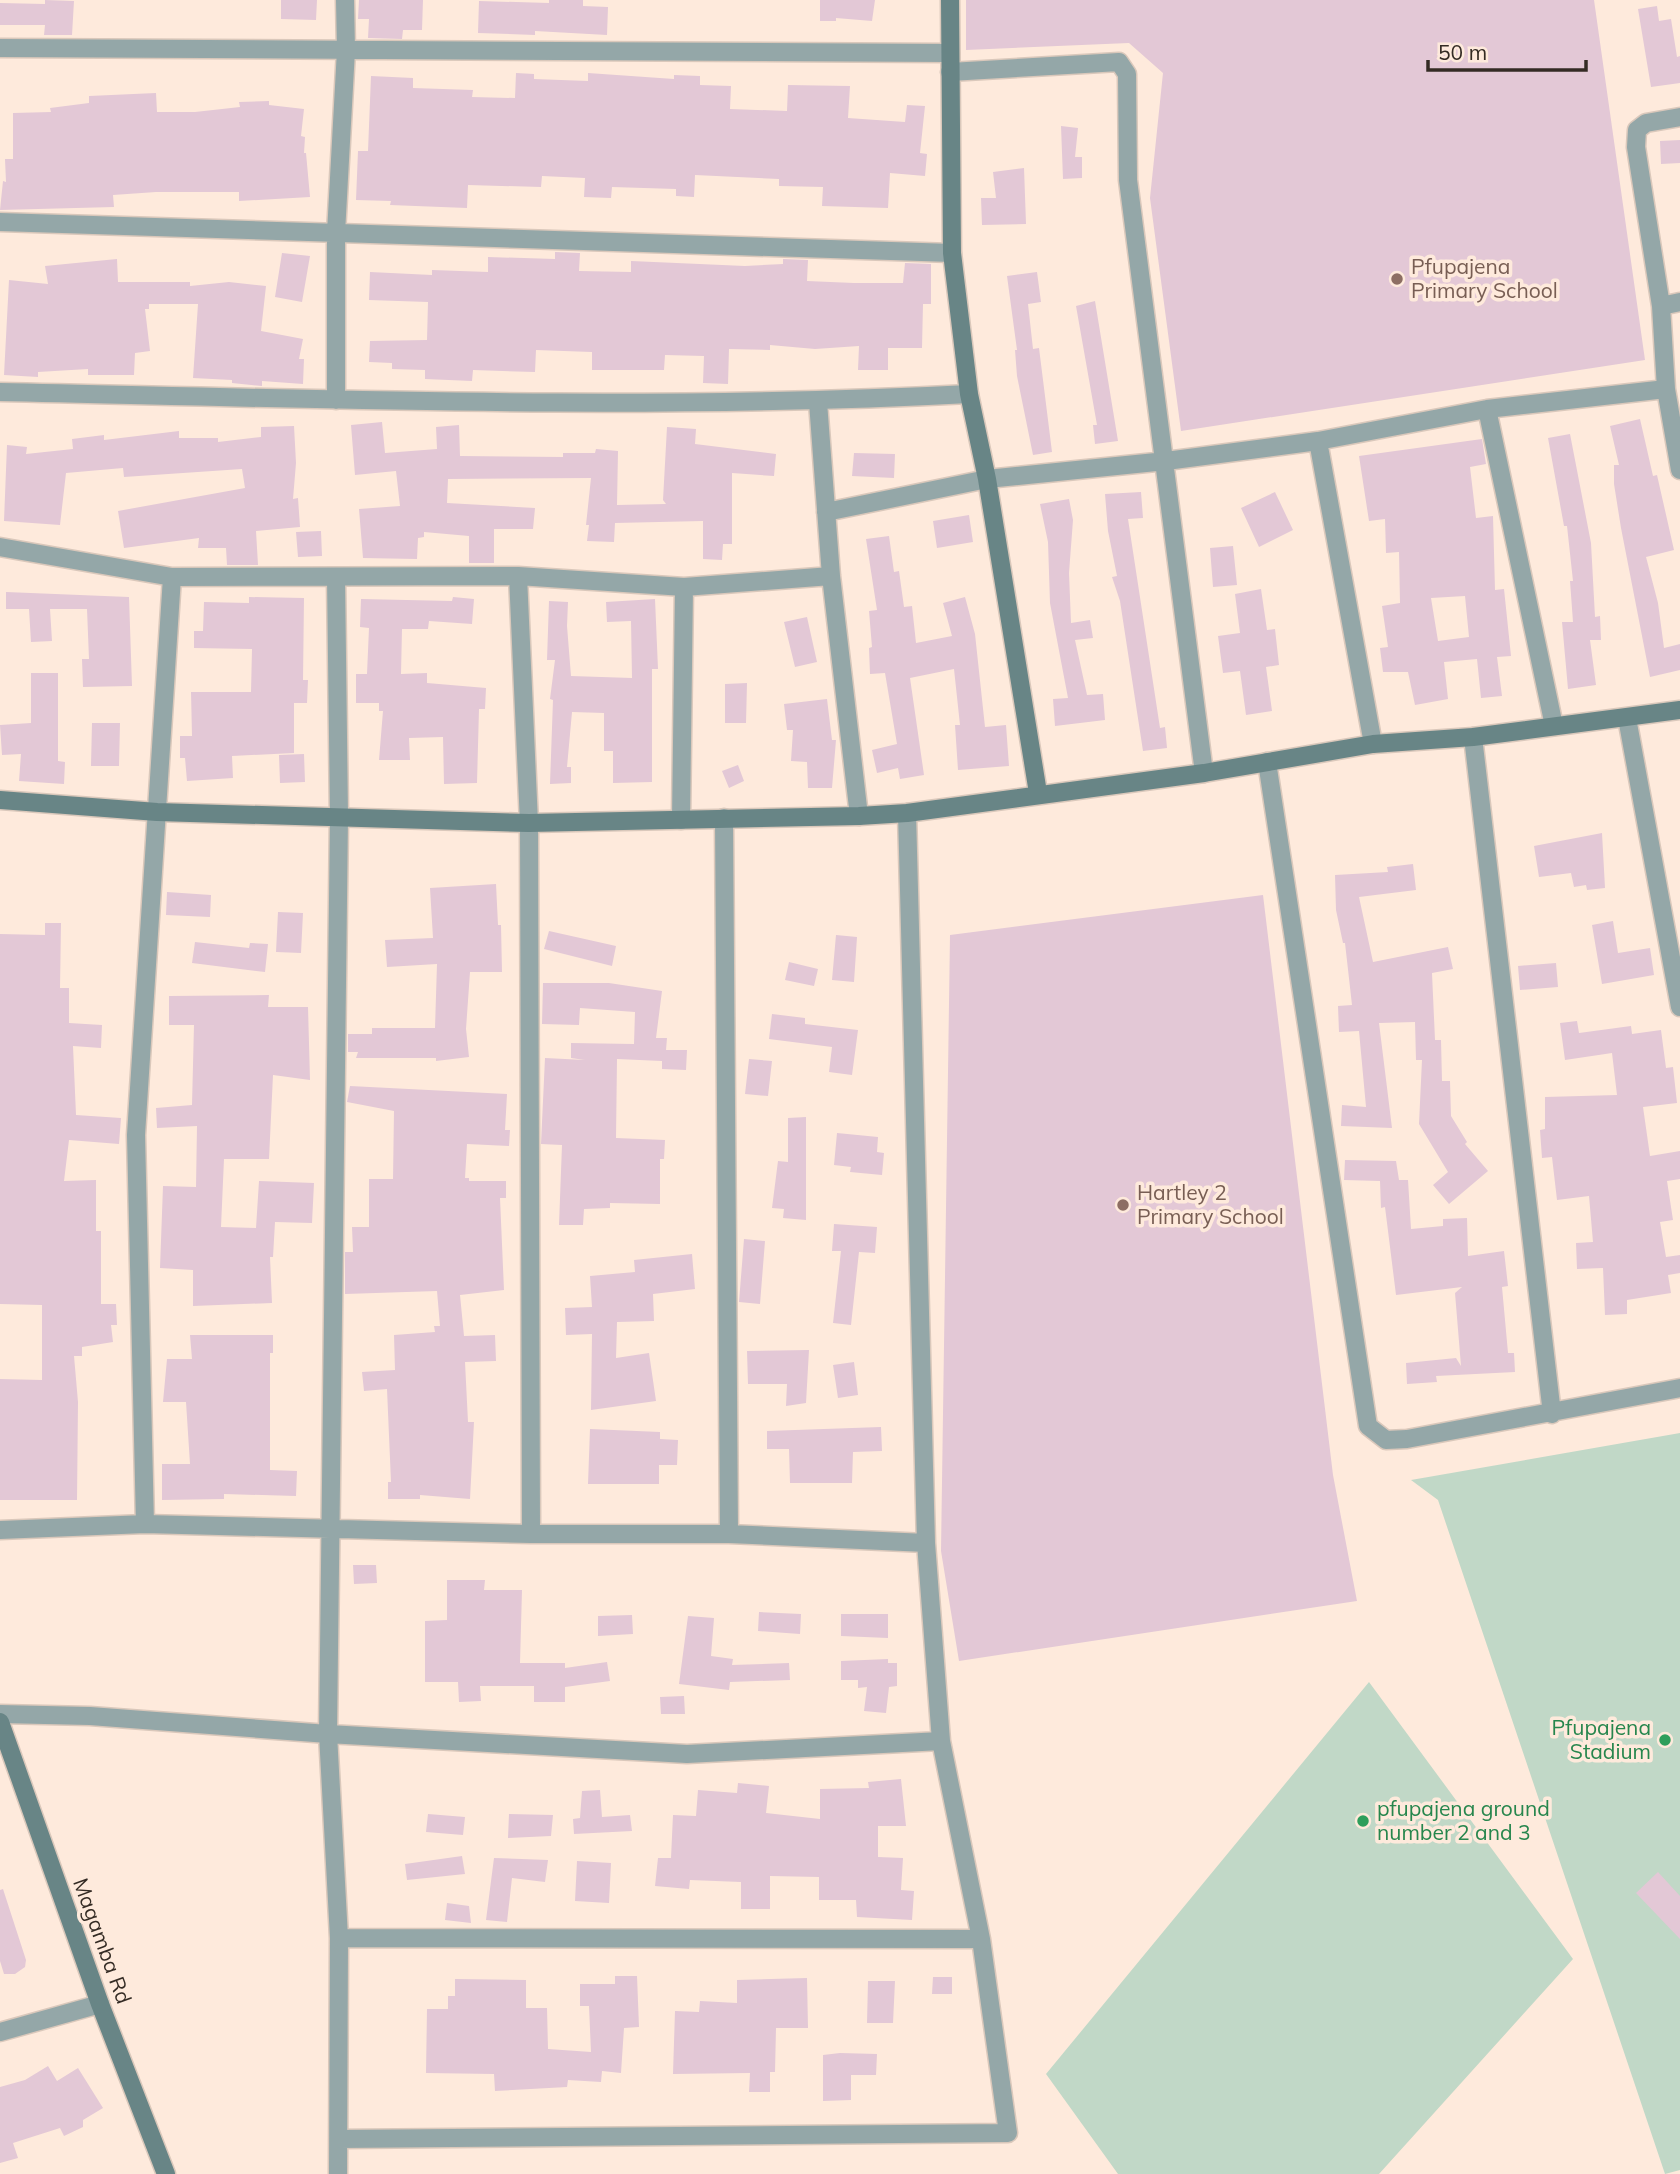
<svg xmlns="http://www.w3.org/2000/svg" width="1680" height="2174" font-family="Mulish,sans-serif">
<rect width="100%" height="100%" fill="#feeadc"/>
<path fill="#c1d8c7" d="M1680,1433V2170L1665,2174L1438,1500L1411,1480Z
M1369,1682L1573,1959L1379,2174H1118L1046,2074Z"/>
<path fill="#e3c8d6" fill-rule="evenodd" d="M45,0L74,1L72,35H44L45,25H0V3L45,4Z
M281,0H317L316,20L281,19Z
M359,0H423L422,30H403L402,39L368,38L369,19H358Z
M549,0H583V6L608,7L607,35L535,31V35L478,33L479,1L549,3Z
M820,0H875L872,21L836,18V21H820Z
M966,0H1594L1645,360L1181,431L1150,198L1163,73L1129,43L966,50Z
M1657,6L1659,21L1671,19L1677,57L1680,56V83L1651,87L1638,9Z
M516,73L534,74V79L588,81V73L674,79V75L700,76V85L731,86L730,109L787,111L788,85L850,86L848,118L905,122L907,105L925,106L920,153L927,154L925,176L890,173L888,208L822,206L823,187L779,186V179L695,175L694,197L676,196V189L612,187L611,198L584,197L585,178L542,176L541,187L468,185L467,208L390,205L391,201L356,200L358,151H368L371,76L413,78V88L473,90L472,97L515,98Z
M156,93L157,112H195L240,107L239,102L269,101V105L304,109L301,136L305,137L304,153H306L310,197L239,201V192H156L113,195L114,207L0,210L3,181L6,182L5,159H13V113L51,112L50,108L89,103V96Z
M1061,126L1078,128L1075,157H1082V178L1063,179Z
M1680,140V163L1661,164L1660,141Z
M1024,168L1026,224L982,225L981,198H996L993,172Z
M555,252L580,253L579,271L631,272V261L745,266L783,264V259L808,260L807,281L854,283H903L905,263L931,264V304H923L922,348H888V370H858L859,346L815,349L770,345V350L729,349L728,384L703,383L704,356L665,355L664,370H592V352L536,350L535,372L473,370L472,381L425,379V370L392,369V363L369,362L370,341L427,340L428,302L369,300L370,272L432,275V270L488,272V257L555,259Z
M282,253L310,256L302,302L275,297Z
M117,259L118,282H190V286L229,282L266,286L261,331L303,339L299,359H304L303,384L262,381V386L232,383V380L193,378L198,304H149V309H145L150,351L135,353L134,375H88V369L38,372V377L4,375L9,280L48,284L45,266Z
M1037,272L1041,302L1028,304L1033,349L1039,348L1052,452L1033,455L1017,376L1015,350H1017L1007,276Z
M1095,301L1118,441L1095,444L1093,425H1097L1076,306Z
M1640,419L1653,476L1657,475L1674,550L1646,557L1658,603L1664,648L1680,644V670L1650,677L1621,528L1614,484V465H1619L1610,426Z
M382,422L385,453L437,449L436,427L459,425L460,456L563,457V453H595L596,449L618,451L617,505L666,504L663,500L667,427L696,429L695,444L776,454L774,476L732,473V544H723L722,560L703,559V521L615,523L614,542L587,541L589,525H586L591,478L448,479L447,503L535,508L533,529H494V563H469V536L424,532V537L418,538L417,559L363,558L359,509L400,506L396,471L355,475L351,425Z
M294,426L296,463L293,499L298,498L300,527L256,531L258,565H227L226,548H198L199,538L124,548L118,511L245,488L242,469L124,477L123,468L66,473L60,525L4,521L7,445L27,447L26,454L73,449L72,439L104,435V440L179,431V438H218V442L261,437V427Z
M1570,434L1591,543L1595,617L1600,616L1601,640H1590L1596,685L1568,689L1562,622H1573L1570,581H1573L1567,526H1564L1548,438Z
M1482,439L1486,464L1470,467L1476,518L1493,516L1495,590L1504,589L1511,656L1497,657L1502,696L1481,698L1477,659L1444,662L1448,699L1415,705L1408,672H1383L1380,648L1388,647L1382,606L1400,603L1399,552L1386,553L1385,519L1369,521L1359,456ZM1465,596L1469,637L1438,641L1431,598Z
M854,453L895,454L894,478L852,476Z
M1141,492L1143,518L1128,519L1160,728L1165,727L1167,748L1143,751L1120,601L1112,577L1117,576L1108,531L1105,494Z
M1275,492L1293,530L1259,547L1241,508Z
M1069,499L1073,520L1069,573L1071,623L1090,620L1093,638L1075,640L1087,695L1103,694L1105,720L1055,726L1053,699L1068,698L1050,603L1048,542L1040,504Z
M969,515L973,542L937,548L933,521Z
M321,531L322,556L298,557L296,532Z
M889,536L894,572L899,571L904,607L912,606L916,643L952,636L943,603L965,597L975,634L985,727L1006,725L1009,766L958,770L955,725H960L954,669L910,678L924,775L900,779L898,768L877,773L872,750L897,744L885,673L870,674L869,648L872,647L869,611L877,610L866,539Z
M1233,546L1237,585L1213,587L1210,548Z
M1261,589L1267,630L1275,629L1279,665L1266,667L1272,711L1246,715L1240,671L1223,673L1218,636L1240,633L1235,594Z
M6,592L129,597L132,686L83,687L82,659H89L87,609H50L52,641L31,642L29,609H6Z
M249,597L304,598L303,680H308L307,703H294V753L232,756L233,778L187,781L185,758H180V736H192L191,692H251L252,649L194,648V631H203L204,602L249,603Z
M453,597L474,599L472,624L429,621L428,629H402L401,674L427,673V683L486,688L485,709H479L477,783L444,784L443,737L409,738L410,760H379L383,711H379V703H356V674H367L369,628L360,627L361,599L452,601Z
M655,599L658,669H652V782L613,783V751H604V713L572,712L567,767H571V783L550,784L553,700L550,699L555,660H547L549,601L568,602L567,626L571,676L632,678L631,621L607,622L606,602Z
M807,617L817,662L795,667L784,622Z
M31,673H58V761L65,762L64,784L19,781L21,754L2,755L0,725L31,723Z
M747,683L746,723H725V684Z
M827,699L832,740H836L832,788H808L807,762L791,761L793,730H787L784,704Z
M92,723H120L119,766H91Z
M304,754L305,782L280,783L279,755Z
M738,765L744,781L729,788L722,771Z
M1602,833L1605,888L1587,890L1586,885L1574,887L1571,873L1539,877L1534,846Z
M1413,864L1416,890L1359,897L1373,962L1448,947L1453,969L1432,973L1435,1040H1441L1442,1081H1450L1451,1116L1467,1142L1465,1144L1488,1171L1449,1204L1433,1185L1448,1172L1419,1124L1422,1060H1416L1415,1022L1379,1023L1392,1128L1341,1126L1342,1105L1366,1107L1359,1031L1339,1032L1338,1006L1352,1005L1345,943H1343L1336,910L1335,875L1388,872L1387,867Z
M496,884L498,925H501L502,972H470L466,1029L469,1057L436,1061V1058H356L358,1052H348V1034H372V1028H435L437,964L387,967L385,940L433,938L430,888Z
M167,892L211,895L210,917L166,915Z
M1263,895L1333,1475L1357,1601L959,1661L941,1551L950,935Z
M278,912L303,913L301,953L276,952Z
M1613,921L1618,953L1650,948L1654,975L1602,984L1592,925Z
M45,923H61L60,988H69V1023L102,1025L101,1048L73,1046L76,1115L121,1118L119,1144L69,1140L64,1181L96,1180V1231H101V1304H116L117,1325H111L113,1342L82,1347V1356H74L78,1402L77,1500H0V1379L42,1380V1305L0,1304V934L45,935Z
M549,931L616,946L612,966L544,949Z
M836,935L857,937L854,982L832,980Z
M195,942L249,948L250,943L268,944L265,972L192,963Z
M789,962L818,969L814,986L785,980Z
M1556,963L1558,987L1520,990L1518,966Z
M543,983H609L662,991L656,1038H667L666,1050H687L686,1070L662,1069V1061L617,1059L616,1138L665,1140L664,1159H660V1204L610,1203V1208L584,1209L583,1225H559L562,1145L541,1144L545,1058L585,1060L571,1058V1043L634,1044L635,1012L580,1008L579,1025L542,1024Z
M269,995L268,1007H308L310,1080L273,1075L269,1159H224L221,1227L256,1228L259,1181L314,1183L312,1223L275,1222L273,1257H270L272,1303L193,1306V1270L160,1268L163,1186L196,1187L197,1126L157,1128L156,1108L192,1105L194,1025H169V996Z
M772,1014L805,1018V1024L858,1030L852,1075L829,1072L832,1047L769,1039Z
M1577,1021L1579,1033L1631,1026L1632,1034L1661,1030L1666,1068L1673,1067L1677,1103L1643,1107L1650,1156L1680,1151V1179L1667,1181L1673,1220L1660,1222L1666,1257L1680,1255V1273L1668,1275L1671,1293L1627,1300V1314L1605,1315L1603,1268L1577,1269L1576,1243L1593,1242L1589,1196L1557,1200L1552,1157L1542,1158L1540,1130L1545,1129V1097L1617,1095L1612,1053L1565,1060L1560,1023Z
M749,1059L772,1061L768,1096L745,1094Z
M350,1086L507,1094L505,1130H510L509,1146L467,1144L465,1178H469V1181H506V1198H500L504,1290L460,1295L464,1336L495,1335L496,1361L465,1362L468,1422H474L470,1499L420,1495V1499H388V1482H391L387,1389L364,1391L362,1372L395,1370L394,1335L435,1332L434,1326H440L437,1291L345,1294V1252H353L352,1227H369V1179H393L394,1111L347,1102Z
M806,1117V1220L783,1218L784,1209L772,1208L778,1161L788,1162V1118Z
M837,1133L878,1137L877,1152L884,1153L882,1175L850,1172L851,1167L834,1165Z
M1345,1160L1396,1161L1399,1180H1408L1411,1229L1443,1226V1219L1467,1218L1468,1256L1504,1251L1508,1286L1502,1287L1508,1353H1514L1515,1372L1436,1376L1437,1382L1407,1384L1406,1363L1456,1358L1461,1366L1455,1293L1462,1287L1396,1295L1385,1207L1381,1208L1380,1181L1344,1180Z
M834,1224L877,1227L875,1253L859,1252L851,1325L833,1323L841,1251H832Z
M744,1239L765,1241L760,1304L739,1302Z
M692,1254L695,1289L653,1294L654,1321L617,1322L616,1358L649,1353L656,1401L591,1410L592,1334L566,1335L565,1308L592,1307L590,1276L635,1272L634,1260Z
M190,1335H273V1353H270V1470L297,1471L296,1496L224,1494V1499L162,1500V1464H190L186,1402H163L167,1359H192Z
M809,1350L806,1403L786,1406L787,1384H748L747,1351Z
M854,1362L858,1395L838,1398L833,1365Z
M881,1427L882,1451L853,1452L852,1483H790L789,1449H767V1431Z
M590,1429L660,1432V1439L678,1440L677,1465H659V1484H588Z
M353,1565H376L377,1583L354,1584Z
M447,1580H485L484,1590H522L520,1663H565V1668L607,1662L610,1681L565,1687V1702H534V1686H480L481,1701L459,1702L458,1682H425V1621L447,1620Z
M759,1612L801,1614L800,1634L758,1631Z
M841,1614H888V1638L841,1636Z
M632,1615L633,1634L598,1636V1616Z
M688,1616L714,1618L711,1656L733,1659L732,1665L789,1663L790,1680L730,1682L729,1690L679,1684Z
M888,1659V1663H897V1686L889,1687L886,1713L864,1711L867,1687L858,1688V1680H841V1661Z
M684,1696L685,1714H661L660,1697Z
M901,1779L906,1826H878V1857L903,1858L901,1890L914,1891L912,1920L857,1917L856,1900H819V1877L770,1876V1909H741V1882L690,1880L689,1889L655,1886L658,1858H671L673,1815L696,1816L698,1790L737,1793L738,1783L769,1786L766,1813L820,1819V1789L869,1788L868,1782Z
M600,1790L602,1817L630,1815L632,1831L574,1834L573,1819L580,1818L582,1791Z
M428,1814L465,1817L463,1835L426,1832Z
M509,1814L553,1815L551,1836L508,1838Z
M462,1856L465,1874L407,1880L405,1864Z
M494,1858L548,1860L545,1882L512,1878L507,1922L486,1920Z
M577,1861L611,1863L609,1903L575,1901Z
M1658,1872L1680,1896V1939L1636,1893Z
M3,1889L26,1960L25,1967L15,1974H4L0,1961V1890Z
M447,1903L469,1906L471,1923L445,1920Z
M615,1976H637L639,2027L624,2028L621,2073L602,2071L601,2082L568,2080L567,2087L495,2091L494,2074L426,2073L427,2009H448V1996H455V1979L526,1980V2008H547L548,2049L591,2052L589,2006H580V1984H615Z
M933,1977H952V1994H932Z
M807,1978L808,2028H776L775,2072H770V2092H749L750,2073L673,2074L675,2011L699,2012L700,2001L737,2003V1980Z
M868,1981H895L893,2023H867Z
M840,2053L877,2054L876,2075H851V2100L823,2101V2055Z
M48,2066L57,2081L78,2068L103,2108L83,2120V2127L64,2136L60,2128L13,2143L18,2158L0,2163V2087L25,2080Z"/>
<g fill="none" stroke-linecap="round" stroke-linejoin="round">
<defs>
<path id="street" d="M0,48L950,53
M950,72L1119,62L1127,74L1128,180L1204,773
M1680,117L1646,123L1637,130L1636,147L1661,306L1666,389L1680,470
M0,222L952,253
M1661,306L1680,302
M0,392C323,399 647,411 969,394
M336,400V233L346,50L345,0
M818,402L831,576L859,816
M1487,409L1554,726
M1318,441L1373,744
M826,512L987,479L1166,461L1318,441L1487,409L1666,389
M0,547L172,577L518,576L684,587L831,576
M518,576L529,823L531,1534
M336,577L339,816L328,1734L339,1938L338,2174
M1627,718L1680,1007
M1473,737L1552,1414
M1267,762L1368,1426L1386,1440L1407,1439L1680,1388
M724,818L729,1534
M681,820L684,587
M145,1524L136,1135L172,577
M0,1530L145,1524L531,1534H729L926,1543
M0,1714L90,1716L328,1734L687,1754L941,1741
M339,1938L981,1939
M0,2032L100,2004
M339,2139L1008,2133L981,1939L941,1741L926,1543L907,813"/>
<path id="secondary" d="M950,0L952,253L969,394L987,479L1038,793
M0,800L157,812L529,823L859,816L907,813L1204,773L1373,744L1473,737L1680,710
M0,1722L100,2004L166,2174"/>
</defs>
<use href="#street" stroke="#dac8bb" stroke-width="21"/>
<use href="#secondary" stroke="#dac8bb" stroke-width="21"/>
<use href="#street" stroke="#94a7a8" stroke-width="18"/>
<use href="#secondary" stroke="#688586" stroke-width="18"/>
</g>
<g fill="#8d6e63" stroke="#feeadc" stroke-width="2.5">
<circle cx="1397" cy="279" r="7"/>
<circle cx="1123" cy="1205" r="7"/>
</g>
<g fill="#2e9e5b" stroke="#feeadc" stroke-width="2.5">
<circle cx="1665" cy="1740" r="7"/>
<circle cx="1363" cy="1821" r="7"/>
</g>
<g text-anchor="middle" stroke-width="7" stroke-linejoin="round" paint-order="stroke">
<g font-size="21" fill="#785e54" stroke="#feeadc" text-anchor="start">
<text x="1411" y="274">Pfupajena<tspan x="1411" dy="24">Primary School</tspan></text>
<text x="1137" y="1200">Hartley 2<tspan x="1137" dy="24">Primary School</tspan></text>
</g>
<g font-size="21" fill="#27864d" stroke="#feeadc" text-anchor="end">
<text x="1651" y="1735">Pfupajena<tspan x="1651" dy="24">Stadium</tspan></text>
<text x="1377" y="1816" text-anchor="start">pfupajena ground<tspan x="1377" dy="24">number 2 and 3</tspan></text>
</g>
<g font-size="21" fill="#342b24" stroke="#feeadc">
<text transform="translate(102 1941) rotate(70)" y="7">Magamba Rd</text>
</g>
</g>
<path d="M1428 60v10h158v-10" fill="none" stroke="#342b24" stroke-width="3.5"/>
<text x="1438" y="60" font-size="21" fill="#342b24" stroke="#feeadc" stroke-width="5" paint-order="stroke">50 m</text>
</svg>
